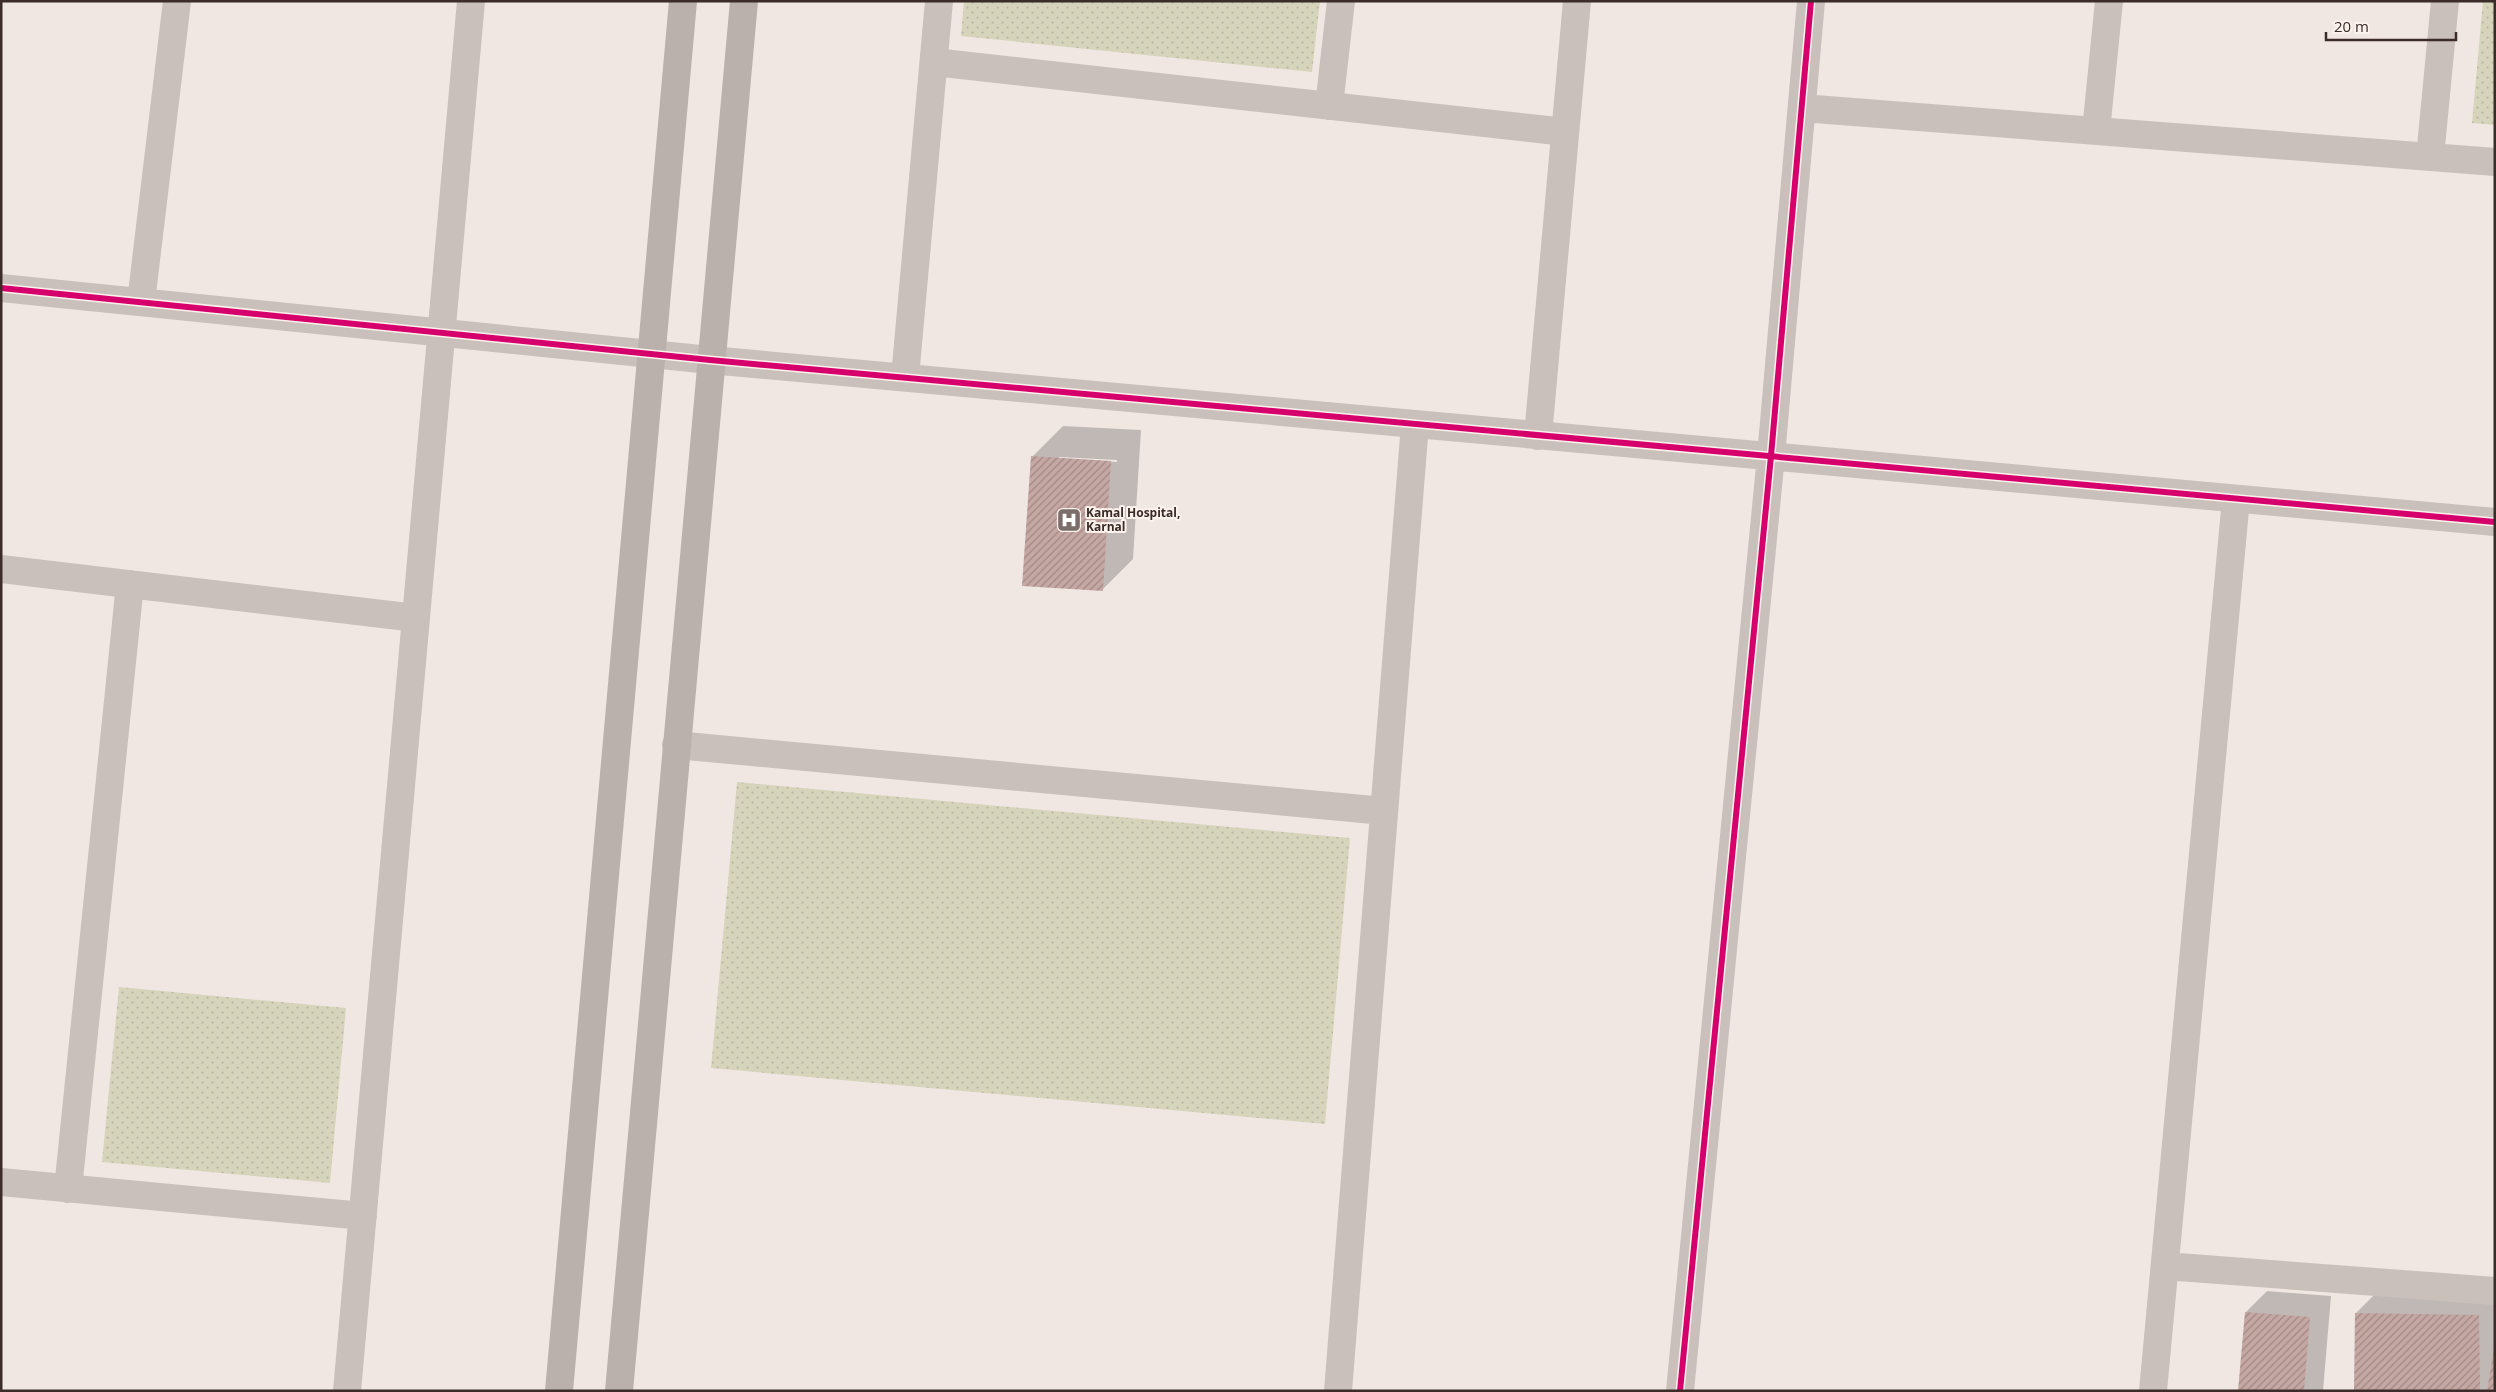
<svg xmlns="http://www.w3.org/2000/svg" width="2496" height="1392" font-family="'Open Sans',sans-serif">
<defs>
<pattern id="grass-dots" width="8" height="8" patternUnits="userSpaceOnUse" patternTransform="scale(1.25)"><rect width="8" height="8" fill="#d6d5bc"/><path d="M2 2h.1M6 6h.1" fill="none" stroke="#b9b7a2" stroke-width="1.8" stroke-linecap="round"/></pattern>
<pattern id="building-hatch" width="6" height="6" patternUnits="userSpaceOnUse" patternTransform="scale(1.25)"><rect width="6" height="6" fill="#c5a7a3"/><path d="M-1 1l2-2M0 6l6-6M5 7l2-2" fill="none" stroke="#a18885"/></pattern>
</defs>
<rect width="100%" height="100%" fill="#f0e7e3"/>
<path fill="url(#grass-dots)" d="M964,1H1320L1312,72L961,36Z
M2483,1H2495V125L2472,123Z
M737,782L1350,838L1325,1124L711,1068Z
M119,987L346,1008L330,1183L102,1162Z"/>
<path fill="#0003" fill-rule="evenodd" d="M1063,426L1141,430L1133,559L1102,590L1032,457ZM1059,457L1117,460V462L1059,459Z
M2387,1282L2495,1284V1391H2355L2356,1313Z
M2267,1291L2331,1296L2323,1391H2239L2246,1312Z"/>
<path fill="url(#building-hatch)" d="M1031,456L1111,461L1103,591L1022,586Z
M2245,1312L2310,1317L2304,1391H2238Z
M2355,1313L2479,1315L2480,1391H2354Z
M2494,1348L2495,1391H2487Z"/>
<g fill="none" stroke-linecap="round" stroke-linejoin="round">
<path stroke="#c9c0bc" stroke-width="28" d="M934,62L1565,132
M1329,106L1341,1
M1802,108L2495,162
M2096,131L2109,1
M2430,157L2445,1
M1,288L710,360L2495,522
M141,302L177,1
M905,377L939,1
M1538,436L1577,1
M1,569L416,618
M676,745L1384,811
M1,1182L363,1216
M68,1189L130,584
M2165,1266L2495,1291
M347,1391L471,1
M1338,1391L1415,424
M1680,1391L1771,456L1811,1
M2153,1391L2236,499"/>
<path stroke="#bab0ac" stroke-width="28" d="M559,1391L683,1
M619,1391L744,1"/>
<defs>
<path id="cycleway" d="M1,288L710,360L2495,522
M1680,1391L1771,456L1811,1"/>
</defs>
<use href="#cycleway" stroke="#fcf2ec" stroke-width="9"/>
<use href="#cycleway" stroke="#d6006c" stroke-width="6"/>
</g>
<defs>
<symbol id="hospital-square" viewBox="-11 -11 22 22"><rect x="-9" y="-9" width="18" height="18" rx="4" fill="#7a6d6a" stroke="#fcf2ec"/><path d="M-5-5h3v3.5h4V-5h3V5h-3V1.5h-4V5h-3Z" fill="#fff"/></symbol>
</defs>
<g fill-rule="evenodd">
<use href="#hospital-square" x="1055" y="506" width="28" height="28"/>
</g>
<g text-anchor="middle" stroke-width="4" stroke-linejoin="round" paint-order="stroke">
<g font-size="12" font-weight="bold" fill="#3b2c29" stroke="#fcf2ec" text-anchor="start">
<text x="1086" y="517">Kamal Hospital,<tspan x="1086" dy="14">Karnal</tspan></text>
</g>
</g>
<rect width="2496" height="1392" fill="none" stroke="#3b2c29" stroke-width="5"/>
<path d="M2326 32v8h130v-8" fill="none" stroke="#3b2c29" stroke-width="2.5"/>
<text x="2334" y="32" font-size="15" fill="#3b2c29" stroke="#fcf2ec" stroke-width="4" paint-order="stroke">20 m</text>
</svg>
